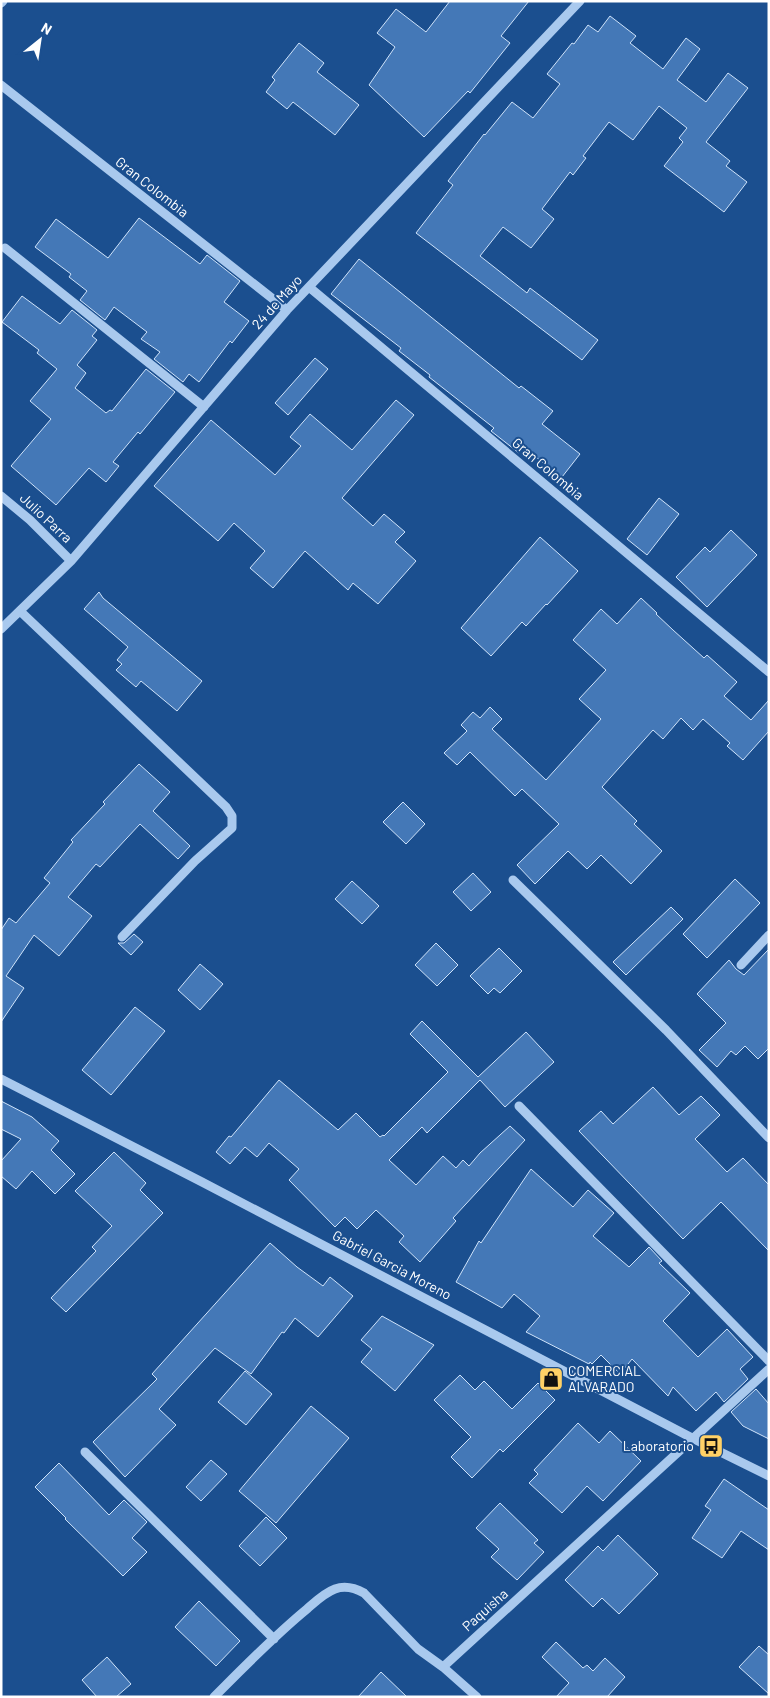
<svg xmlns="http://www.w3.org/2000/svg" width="770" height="1698" font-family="Barlow,sans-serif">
<rect width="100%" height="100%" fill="#1b4f8f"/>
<path fill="#4478b7" stroke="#cfe3fa" d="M450,1H529L501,36L510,43L470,93L468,91L424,137L369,85L395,47L377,33L396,9L426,32Z
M610,16L636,36L630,43L663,69L686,38L700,49L677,80L706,102L728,73L748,88L706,142L730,161L726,166L747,182L724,212L664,166L683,142L679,138L687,128L659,106L633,140L609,122L583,156L586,158L573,175L570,172L542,209L554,219L531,248L503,227L480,256L527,293L530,288L598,340L582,360L416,233L453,185L448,181L484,134L485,135L512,102L533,118L560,84L547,74L572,43L574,44L588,25L598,32Z
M299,43L324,63L317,72L359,105L335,135L293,102L287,109L266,92L275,80L272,77Z
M139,218L200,264L207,255L240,281L224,302L249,321L232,343L230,341L199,382L189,374L183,382L154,359L160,352L141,339L147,332L114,307L105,320L80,300L87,291L69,277L71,274L35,247L56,219L108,258Z
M359,259L519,388L521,386L553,411L542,424L580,454L562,477L524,448L519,453L491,431L494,428L429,377L430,375L399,351L401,348L331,294Z
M22,296L60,324L72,310L97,330L92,336L97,340L77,365L86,373L75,388L106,413L110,410L112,411L146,369L175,392L140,434L138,432L113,462L119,466L106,482L89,468L56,505L11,466L51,419L30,401L57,369L37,353L39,350L2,322Z
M315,358L328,369L288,415L275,403Z
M396,400L414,415L342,498L373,526L384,514L405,532L395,542L416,561L378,604L353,583L348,590L305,551L273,588L250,568L265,551L234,523L218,541L154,486L211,420L275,475L301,446L290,437L310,414L352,450Z
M659,498L679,514L647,555L627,539Z
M731,530L757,555L707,607L676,577L705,547L710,552Z
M540,537L578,571L547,605L546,604L526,626L522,622L491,656L461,628Z
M99,592L103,598L202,681L177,711L141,681L136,687L116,670L122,664L117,660L128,647L84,609Z
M641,598L657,613L656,614L673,630L704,658L707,655L737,682L724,696L751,720L769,700V731L743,760L727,746L730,743L703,719L693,730L681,718L663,739L653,730L602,787L637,821L634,824L662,851L631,884L601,855L587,869L568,851L535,884L517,865L559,824L522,789L515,796L470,752L457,765L444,753L467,731L461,725L473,712L480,718L490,707L502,719L492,729L546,780L601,719L579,699L606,670L573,640L601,609L617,624Z
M139,764L170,792L153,811L190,846L178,859L140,824L100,867L96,864L68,897L92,916L59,956L34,935L6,976L24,988L1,1022V930L9,918L16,923L50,883L44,878L73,842L71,840L105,804L103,802Z
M403,802L425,824L406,844L383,822Z
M473,873L491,892L471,911L453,892Z
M735,879L760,903L707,958L683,934Z
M352,881L379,906L362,924L335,899Z
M671,907L683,919L626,975L613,962Z
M134,934L143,942L131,955L118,943H124Z
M436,943L458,965L437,986L415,965Z
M499,948L522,971L500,993L494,988L488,994L470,976Z
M769,949V1048L758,1059L745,1046L736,1055L731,1051L717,1067L699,1050L726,1023L697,994L729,960L736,969L744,975Z
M200,964L223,984L200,1010L178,990Z
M135,1007L165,1031L111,1095L82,1070Z
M422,1021L478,1077L526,1032L554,1062L505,1107L480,1080L427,1133L422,1127L389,1160L416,1185L443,1156L456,1168L463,1160L469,1166L480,1153L510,1126L525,1140L453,1218L456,1221L420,1262L399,1242L404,1236L376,1210L357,1229L345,1217L335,1227L289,1180L299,1169L269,1143L257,1157L245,1147L230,1164L216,1152L229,1136L231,1137L279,1080L338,1130L356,1113L380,1137L383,1135L384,1136L448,1072L410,1034Z
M653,1087L679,1115L701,1096L720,1115L695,1139L727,1172L743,1158L769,1185V1251L721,1202L683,1239L579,1131L601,1111L613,1124Z
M1,1101L32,1117L59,1141L51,1150L75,1174L55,1194L32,1171L16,1189L1,1176V1161L21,1139L1,1129Z
M114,1152L146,1183L140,1190L163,1213L66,1312L51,1298L96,1251L92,1247L112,1226L75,1191Z
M531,1169L573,1207L588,1190L614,1213L593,1236L629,1267L649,1247L662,1261L659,1263L690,1293L663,1321L698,1357L727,1329L753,1357L740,1369L748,1379L724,1402L716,1392L696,1411L673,1387L668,1396L632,1359L620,1374L601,1355L592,1364L590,1362L589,1364L526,1332L540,1316L514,1294L502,1308L456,1282L479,1241L481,1243Z
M270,1243L297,1267L323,1286L330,1277L353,1296L318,1337L295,1318L284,1333L282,1332L251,1374L215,1348L159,1409L176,1425L125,1477L93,1442L157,1379L152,1374Z
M382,1316L434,1345L395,1391L361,1362L372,1349L361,1340Z
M245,1371L272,1394L246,1425L218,1402Z
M460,1375L475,1390L484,1381L512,1409L538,1383L555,1400L503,1452L500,1449L472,1478L451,1457L471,1437L434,1400Z
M756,1389L769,1404V1439L743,1426L731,1412Z
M311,1406L349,1438L276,1523L239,1491Z
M578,1423L599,1443L610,1431L641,1461L603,1501L587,1486L562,1513L529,1483L538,1474L534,1470Z
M211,1460L227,1474L201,1501L186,1487Z
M59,1463L109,1515L124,1500L147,1522L132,1538L147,1552L123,1576L65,1519L66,1518L35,1487Z
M724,1479L769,1510V1550L741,1531L722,1558L692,1538L711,1510L705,1506Z
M500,1503L538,1540L534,1543L544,1552L517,1580L491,1557L499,1549L476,1528Z
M266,1517L287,1538L260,1566L239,1546Z
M618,1535L658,1574L619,1614L602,1598L593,1607L565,1580L598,1546L603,1551Z
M199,1601L240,1641L216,1666L175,1627Z
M556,1642L583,1668L587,1665L593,1671L605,1658L625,1677L607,1697H556L569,1683L542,1657Z
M759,1646L769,1655V1694L739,1667Z
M107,1657L131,1684L116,1697H97L82,1680Z
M381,1672L407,1697H358Z"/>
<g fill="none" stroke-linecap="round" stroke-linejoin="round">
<path stroke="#a9c9ee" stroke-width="9" d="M1,3L3,1
M1,85L287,310
M5,248L204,407
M309,287L769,672
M1,496L30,520L71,561
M20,611L226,807L232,816V828L195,861L122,937
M1,629L71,561L287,310L580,1
M513,880L666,1030L769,1138
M741,965L769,935
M1,1079L202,1182L694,1439L769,1476
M519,1106L769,1361
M85,1452L274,1639
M443,1667L477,1697
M214,1697C244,1667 274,1636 307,1609C315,1602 324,1593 335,1589C346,1585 355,1588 364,1593L418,1649L443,1667L769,1369"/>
</g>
<defs>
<symbol id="shop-square" viewBox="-11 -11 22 22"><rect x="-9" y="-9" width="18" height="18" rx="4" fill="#ffd166" stroke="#1b4f8f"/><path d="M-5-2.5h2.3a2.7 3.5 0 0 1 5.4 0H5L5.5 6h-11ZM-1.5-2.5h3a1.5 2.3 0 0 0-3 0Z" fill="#111"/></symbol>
<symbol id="bus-square" viewBox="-11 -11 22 22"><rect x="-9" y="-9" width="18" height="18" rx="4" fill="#ffd166" stroke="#1b4f8f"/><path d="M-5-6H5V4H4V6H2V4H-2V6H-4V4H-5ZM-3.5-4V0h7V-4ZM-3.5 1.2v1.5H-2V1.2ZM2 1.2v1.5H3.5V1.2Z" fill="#111"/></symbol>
</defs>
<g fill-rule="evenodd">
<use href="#shop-square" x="537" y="1365" width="28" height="28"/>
<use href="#bus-square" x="697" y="1432" width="28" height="28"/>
</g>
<g text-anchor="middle" stroke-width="4" stroke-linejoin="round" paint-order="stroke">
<g font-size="14" fill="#fff" stroke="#1b4f8f">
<text transform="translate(152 187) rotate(38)" y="5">Gran Colombia</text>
<text transform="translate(277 302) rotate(-48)" y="5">24 de Mayo</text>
<text transform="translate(548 469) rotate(40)" y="5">Gran Colombia</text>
<text transform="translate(46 518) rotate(43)" y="5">Julio Parra</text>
<text transform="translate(392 1265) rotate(28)" y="5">Gabriel Garcia Moreno</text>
<text transform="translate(485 1610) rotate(-42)" y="5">Paquisha</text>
</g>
<g font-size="14" fill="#fff" stroke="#1b4f8f" text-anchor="start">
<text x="568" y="1376">COMERCIAL<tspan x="568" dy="16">ALVARADO</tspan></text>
<text x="694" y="1451" text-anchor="end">Laboratorio</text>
</g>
</g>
<rect width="770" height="1698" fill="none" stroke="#ffffff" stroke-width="5"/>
<g transform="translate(40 40) rotate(30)" stroke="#1b4f8f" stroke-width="4" paint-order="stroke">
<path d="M0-4L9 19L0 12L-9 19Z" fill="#ffffff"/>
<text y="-8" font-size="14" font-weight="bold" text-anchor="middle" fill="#ffffff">N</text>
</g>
</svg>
